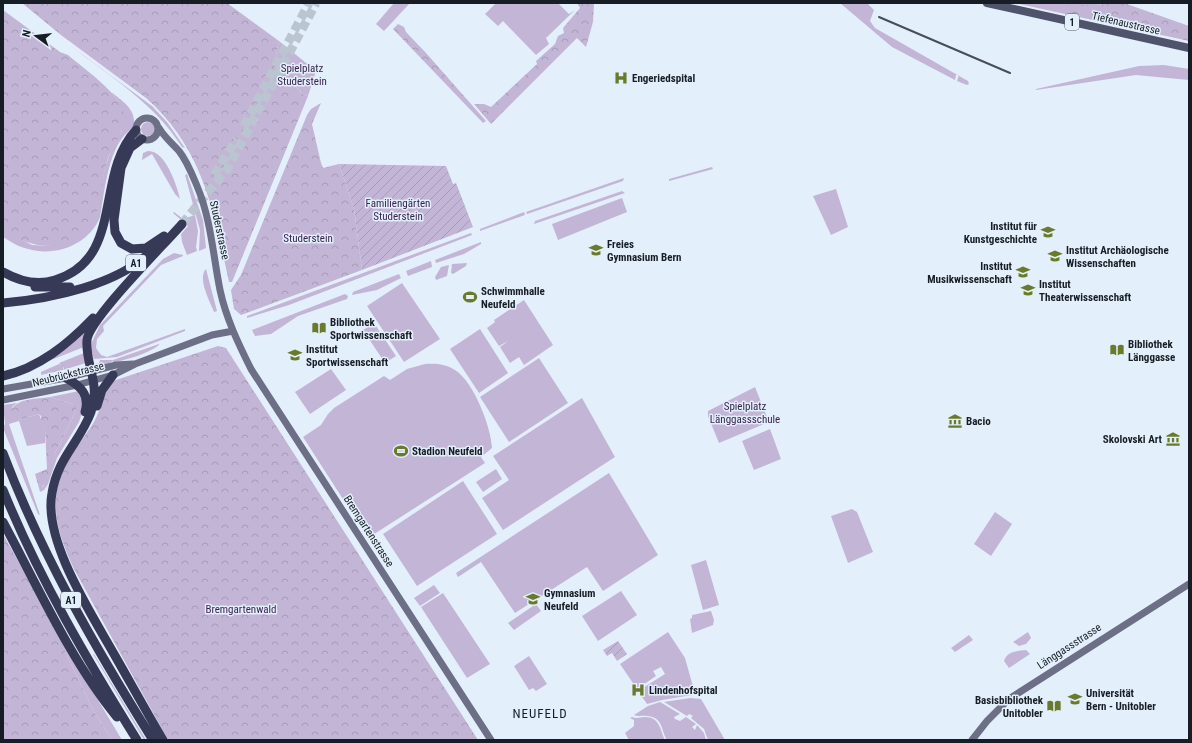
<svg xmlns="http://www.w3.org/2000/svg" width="1192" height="743" font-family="'Roboto Condensed',sans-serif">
<defs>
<pattern id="forest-crowns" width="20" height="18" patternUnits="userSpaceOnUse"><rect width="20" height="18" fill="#c3b5d5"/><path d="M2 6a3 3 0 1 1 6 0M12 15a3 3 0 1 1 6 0" fill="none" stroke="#a79bb7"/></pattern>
<pattern id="garden-furrows" width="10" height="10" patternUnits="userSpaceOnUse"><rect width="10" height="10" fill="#c3b5d5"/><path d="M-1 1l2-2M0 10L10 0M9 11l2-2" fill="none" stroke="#a79bb7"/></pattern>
</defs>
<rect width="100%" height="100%" fill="#e4effc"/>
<path fill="#c3b5d5" d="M394,3H410L384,31L376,24Z
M496,3H558L569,14L575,10L546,38L549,44L536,55L503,21L498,26L485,14Z
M840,3H867L874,10L870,21L875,28L968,81L969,84L967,85L957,81L959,75H956L955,80L892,47Z
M1015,3H1107C1091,7 1074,6 1058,7L1056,12Z
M279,41L316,71L308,96L302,93L274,65Z
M71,46L152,106L167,122L185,148L182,147C154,103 111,77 71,46Z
M1164,65L1189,69V80L1136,75L1036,90V89L1139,66Z
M111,92C124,102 138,111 133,128C108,143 105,191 100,217C89,245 55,257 28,249C19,247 11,242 3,237V230L32,245L48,246L98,207L105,167L114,143L122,131L118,101Z
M141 129a7 7 0 1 1 14 0a7 7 0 1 1-14 0Z
M148,151C165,150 177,185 180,199L175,194L152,154L142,160L143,153Z
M712,167L713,169L669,181V179Z
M187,174L203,220L206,248L199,251L200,230L185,175Z
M624,178L623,181L527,214L526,212Z
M836,189L848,227L831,235L813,196Z
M622,191L625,193L534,224L535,221Z
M622,198L627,212L558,240L552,224Z
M174,212L183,219L195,215L198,231L196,247L197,251L187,255L182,242L181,234L188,226L173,213Z
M524,212L525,215L480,231V229Z
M471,233L472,235L289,305L247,318V316Z
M481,242V244L464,254L436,263L435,260Z
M174,253L183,255V256L161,265L103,326L104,331L97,339L96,348L101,355L107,357L185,329V331L117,357L94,359L91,350L92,342L100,325L163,259Z
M431,261L432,267L408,276L406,271Z
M467,263L466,266L453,274L451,273L452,264Z
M449,265L447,276L436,280L435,277L441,267Z
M206,269L217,311L214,312C210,302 197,278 206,269Z
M399,274L401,278L377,290L352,295L353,292L358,290Z
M402,283L440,339L404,362L367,306Z
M345,294L348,296L347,299L298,316L271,334L255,336L252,330Z
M524,300L553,345L524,365L519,357L510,363L500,347L508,341L499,346L487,328L495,322L494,320Z
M374,323L396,356L385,363L363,330Z
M87,328L84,347L46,362L68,347Z
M480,329L508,373L479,393L450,349Z
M159,344V345C146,355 129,358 114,363L113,361L109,363L110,364L99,366L96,364L99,363L100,360H113Z
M84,353L86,363L63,370L64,368L59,363Z
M539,358L568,403L509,442L480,397Z
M425,364C436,363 446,364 455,370C474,382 491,427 492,448L481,457L485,463L368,538L303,437L321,425L328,414L334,408L384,376L390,380L407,369Z
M331,369L346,390L310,414L295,392Z
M755,387L769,422L719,443L708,416V411Z
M79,391L82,394V413L79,422L57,458L48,484L44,490L40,492L39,488L43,487L56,451L76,411L73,404L50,397Z
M582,398L615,457L503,530L482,498L509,480L493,456Z
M17,403L12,407L19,420L39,414L45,430V443L27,446L19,421L9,424L40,515L38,514L3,428L5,424L3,405Z
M770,429L781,459L754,470L742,441Z
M496,469L502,479L483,492L476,482Z
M609,473L658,555L603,591L587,567L515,613L481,562L458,577L456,573Z
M463,481L497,534L417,586L383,534Z
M852,509L857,512L873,552L848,563L831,516Z
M995,512L1012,524L991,556L974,544Z
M706,560L719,605L703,610L691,565Z
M434,585L440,593L420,606L414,598Z
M621,591L637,615L598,641L582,616Z
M443,593L490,664L467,678L421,607Z
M536,604L541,611L514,630L508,623Z
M711,611L714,620L713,625L692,633L690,619L692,618V615Z
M668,632L685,658L692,683L698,694L662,700L647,704L638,691L665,674L661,667L653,671L656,676L637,689L620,664Z
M1028,632L1031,638L1026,644L1019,646L1013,642Z
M969,635L973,640L955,652L951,648Z
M66,647L122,740H112L93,710L65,651Z
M1026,650L1030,654L1009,668L1004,661C1007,651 1017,651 1026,650Z
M93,654H94L146,740H144Z
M529,656L547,684L536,691L533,688L529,690L514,666Z
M690,698L701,699L725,740H708L704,729L691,718L693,716L689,714L687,716L664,702Z
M660,702L680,714L674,717L675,719L680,721L686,717L696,724L692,727L695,730L697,725L704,733L706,740H667C661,730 663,717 647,716C643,715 639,717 634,715L648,706Z
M632,717C637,719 640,717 645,717C660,717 660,730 665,740H629L625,733L634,726V720L630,718Z"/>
<path fill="url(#forest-crowns)" d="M22,3H227L279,41L274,65L302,93L308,96L232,282H229C214,212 203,148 146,98L61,35Z
M577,3H594L593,22L586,47L577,38L491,124L474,104H484L491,107L537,64L536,61L555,44L558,36L564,33L563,28L580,8Z
M1108,3H1124L1189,26V41L1056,12L1057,7C1074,3 1092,7 1108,3Z
M3,10L60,52L68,55C84,69 120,93 124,114C127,130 112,146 107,161C102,177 103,193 98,209C82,254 38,254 3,230Z
M398,24L404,27L406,32L426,53L486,121L483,123L393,29Z
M321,103L312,124L321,163L323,168L339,164L354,209L362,270L241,315L234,309L231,290L241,275L307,115L311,109Z
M218,346L226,348L478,740H168L74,569C57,532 46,499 68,461C76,446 87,434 95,420C103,405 101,395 113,381Z
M59,364L63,366V370L41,375V372Z
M50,397L73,404L76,406V411L56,451L46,481L41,489L39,488L35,474L47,469L45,430L41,422V416L39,414L19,420L11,415C10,398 38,399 50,397Z
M3,534L66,647L65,651L93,710L112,740H3Z"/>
<path fill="url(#garden-furrows)" d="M339,164L446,166L453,184L456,183L473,227L362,270L354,209Z
M618,641L627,654L617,661L612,653L607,656L603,650Z"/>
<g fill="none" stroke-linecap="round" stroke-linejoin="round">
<path stroke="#bbc5d1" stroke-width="9" stroke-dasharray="9 4.5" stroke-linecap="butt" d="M244,126L309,3
M214,175L237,139
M182,224L228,168L316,3"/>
<path stroke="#6c6f85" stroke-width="7" d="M136 129a11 11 0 1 1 22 0a11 11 0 1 1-22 0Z
M159,128C165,138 172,143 179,151C187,161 192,174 197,186C211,219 213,255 220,290C226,318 238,343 251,369L491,740
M3,389L66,378L116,365L133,364
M3,400L77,385L113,375L135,364L212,335L233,331
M972,740L987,721L1009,699L1189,584"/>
<path stroke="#4f536c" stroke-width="8" d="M987,3L1189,48"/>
<path stroke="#373a57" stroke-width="9" d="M142,139L130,148L121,168L114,220L115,232L121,243L132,249L146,248L164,236
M3,272C19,281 37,286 55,280C125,259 94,175 136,130
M35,287H70
M3,303C49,299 121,285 153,249
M3,376C39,368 68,344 93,318
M66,378C81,386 90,395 85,412
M97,406L102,390L113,375
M3,453C41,554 96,649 153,740
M3,490C39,578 87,660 137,740
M3,522C37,585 72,663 117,717
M163,740C146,711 130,682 114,654C91,613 43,540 52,493C58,457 80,442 91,412C101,383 85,365 87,340C89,319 164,245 182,224"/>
<path stroke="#474e57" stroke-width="2" d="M879,17L1010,73"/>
</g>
<defs>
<symbol id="hospital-bare" viewBox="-9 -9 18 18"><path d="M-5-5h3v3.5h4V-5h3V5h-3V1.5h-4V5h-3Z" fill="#697b2a" stroke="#e4effc" stroke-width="2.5" paint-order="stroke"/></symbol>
<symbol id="university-bare" viewBox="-9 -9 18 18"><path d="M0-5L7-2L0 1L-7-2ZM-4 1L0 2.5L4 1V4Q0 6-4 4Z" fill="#697b2a" stroke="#e4effc" stroke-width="2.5" paint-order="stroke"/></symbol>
<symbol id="school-bare" viewBox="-9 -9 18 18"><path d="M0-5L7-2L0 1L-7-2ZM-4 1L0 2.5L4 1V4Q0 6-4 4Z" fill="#697b2a" stroke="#e4effc" stroke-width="2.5" paint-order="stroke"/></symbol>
<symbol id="stadium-bare" viewBox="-9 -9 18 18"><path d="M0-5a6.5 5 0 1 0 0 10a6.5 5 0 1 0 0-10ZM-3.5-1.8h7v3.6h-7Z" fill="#697b2a" stroke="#e4effc" stroke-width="2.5" paint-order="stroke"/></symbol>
<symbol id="library-bare" viewBox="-9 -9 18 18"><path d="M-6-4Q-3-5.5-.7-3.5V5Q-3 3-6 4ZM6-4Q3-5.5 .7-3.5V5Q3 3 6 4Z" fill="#697b2a" stroke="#e4effc" stroke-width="2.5" paint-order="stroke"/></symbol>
<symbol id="museum-bare" viewBox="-9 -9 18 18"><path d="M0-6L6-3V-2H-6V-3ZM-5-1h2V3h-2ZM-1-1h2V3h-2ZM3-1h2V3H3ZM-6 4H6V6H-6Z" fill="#697b2a" stroke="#e4effc" stroke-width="2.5" paint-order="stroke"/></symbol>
</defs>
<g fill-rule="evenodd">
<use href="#hospital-bare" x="611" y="68" width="20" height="20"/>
<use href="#university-bare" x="1038" y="222" width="20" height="20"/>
<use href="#school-bare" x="586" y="240" width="20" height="20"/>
<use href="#university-bare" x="1045" y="246" width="20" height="20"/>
<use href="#university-bare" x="1013" y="262" width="20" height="20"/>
<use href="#university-bare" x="1018" y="280" width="20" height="20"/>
<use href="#stadium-bare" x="460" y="287" width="20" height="20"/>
<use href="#library-bare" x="309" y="318" width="20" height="20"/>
<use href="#library-bare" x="1107" y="340" width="20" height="20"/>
<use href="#university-bare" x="285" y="345" width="20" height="20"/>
<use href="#museum-bare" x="945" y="411" width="20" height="20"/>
<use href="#museum-bare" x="1163" y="429" width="20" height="20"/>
<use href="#stadium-bare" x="391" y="441" width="20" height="20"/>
<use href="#school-bare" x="523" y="589" width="20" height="20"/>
<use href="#hospital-bare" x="628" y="680" width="20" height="20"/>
<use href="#university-bare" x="1065" y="689" width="20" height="20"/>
<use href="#library-bare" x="1044" y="696" width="20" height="20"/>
</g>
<g text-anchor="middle" stroke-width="3" stroke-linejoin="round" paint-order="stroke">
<g fill="#e4effc" stroke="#545c65" stroke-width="1">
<rect x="1065" y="14" width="14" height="16" rx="3"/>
<rect x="126" y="255" width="20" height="16" rx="3"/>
<rect x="61" y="592" width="20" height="16" rx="3"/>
</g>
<g font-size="10" font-weight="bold" fill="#161d24">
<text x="1072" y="26">1</text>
<text x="136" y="267">A1</text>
<text x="71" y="604">A1</text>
</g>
<g font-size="11" fill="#161d24" stroke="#e4effc">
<text transform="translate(1126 23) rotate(13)" y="4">Tiefenaustrasse</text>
<text transform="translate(220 230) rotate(78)" y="4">Studerstrasse</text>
<text transform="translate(68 374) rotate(-14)" y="4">Neubrückstrasse</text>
<text transform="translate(369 531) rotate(57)" y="4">Bremgartenstrasse</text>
<text transform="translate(1069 646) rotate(-33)" y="4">Länggassstrasse</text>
</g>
<g font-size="11" fill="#38234e" stroke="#e4effc">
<text x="302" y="72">Spielplatz<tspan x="302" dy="13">Studerstein</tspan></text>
<text x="398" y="207">Familiengärten<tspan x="398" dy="13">Studerstein</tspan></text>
<text x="308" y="242">Studerstein</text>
<text x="745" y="410">Spielplatz<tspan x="745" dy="13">Länggassschule</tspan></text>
<text x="241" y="613">Bremgartenwald</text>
</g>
<g font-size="11" font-weight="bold" fill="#161d24" stroke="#e4effc" text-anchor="start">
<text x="632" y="82">Engeriedspital</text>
<text x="1037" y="230" text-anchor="end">Institut für<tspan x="1037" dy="13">Kunstgeschichte</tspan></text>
<text x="607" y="248">Freies<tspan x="607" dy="13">Gymnasium Bern</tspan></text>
<text x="1066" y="254">Institut Archäologische<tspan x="1066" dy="13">Wissenschaften</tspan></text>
<text x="1012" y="270" text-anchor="end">Institut<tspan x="1012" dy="13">Musikwissenschaft</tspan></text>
<text x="1039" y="288">Institut<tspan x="1039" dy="13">Theaterwissenschaft</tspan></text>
<text x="481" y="295">Schwimmhalle<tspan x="481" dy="13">Neufeld</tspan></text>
<text x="330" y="326">Bibliothek<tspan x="330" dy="13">Sportwissenschaft</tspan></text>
<text x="1128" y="348">Bibliothek<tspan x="1128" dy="13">Länggasse</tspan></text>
<text x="306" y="353">Institut<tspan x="306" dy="13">Sportwissenschaft</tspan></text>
<text x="966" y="425">Bacio</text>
<text x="1162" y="443" text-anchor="end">Skolovski Art</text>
<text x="412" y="455">Stadion Neufeld</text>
<text x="544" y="597">Gymnasium<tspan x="544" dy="13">Neufeld</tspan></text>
<text x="649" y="694">Lindenhofspital</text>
<text x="1086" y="697">Universität<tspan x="1086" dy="13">Bern - Unitobler</tspan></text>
<text x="1043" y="704" text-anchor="end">Basisbibliothek<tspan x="1043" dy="13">Unitobler</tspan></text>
</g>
<g font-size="13" letter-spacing="1" fill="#161d24" stroke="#e4effc">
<text x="540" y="718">NEUFELD</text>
</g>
</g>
<rect width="1192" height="743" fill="none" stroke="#161d24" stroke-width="8"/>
<g transform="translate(36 36) rotate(285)" stroke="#e4effc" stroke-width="3" paint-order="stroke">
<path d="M0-3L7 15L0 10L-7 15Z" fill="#161d24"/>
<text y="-6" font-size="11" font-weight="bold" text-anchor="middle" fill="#161d24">N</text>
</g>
</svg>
